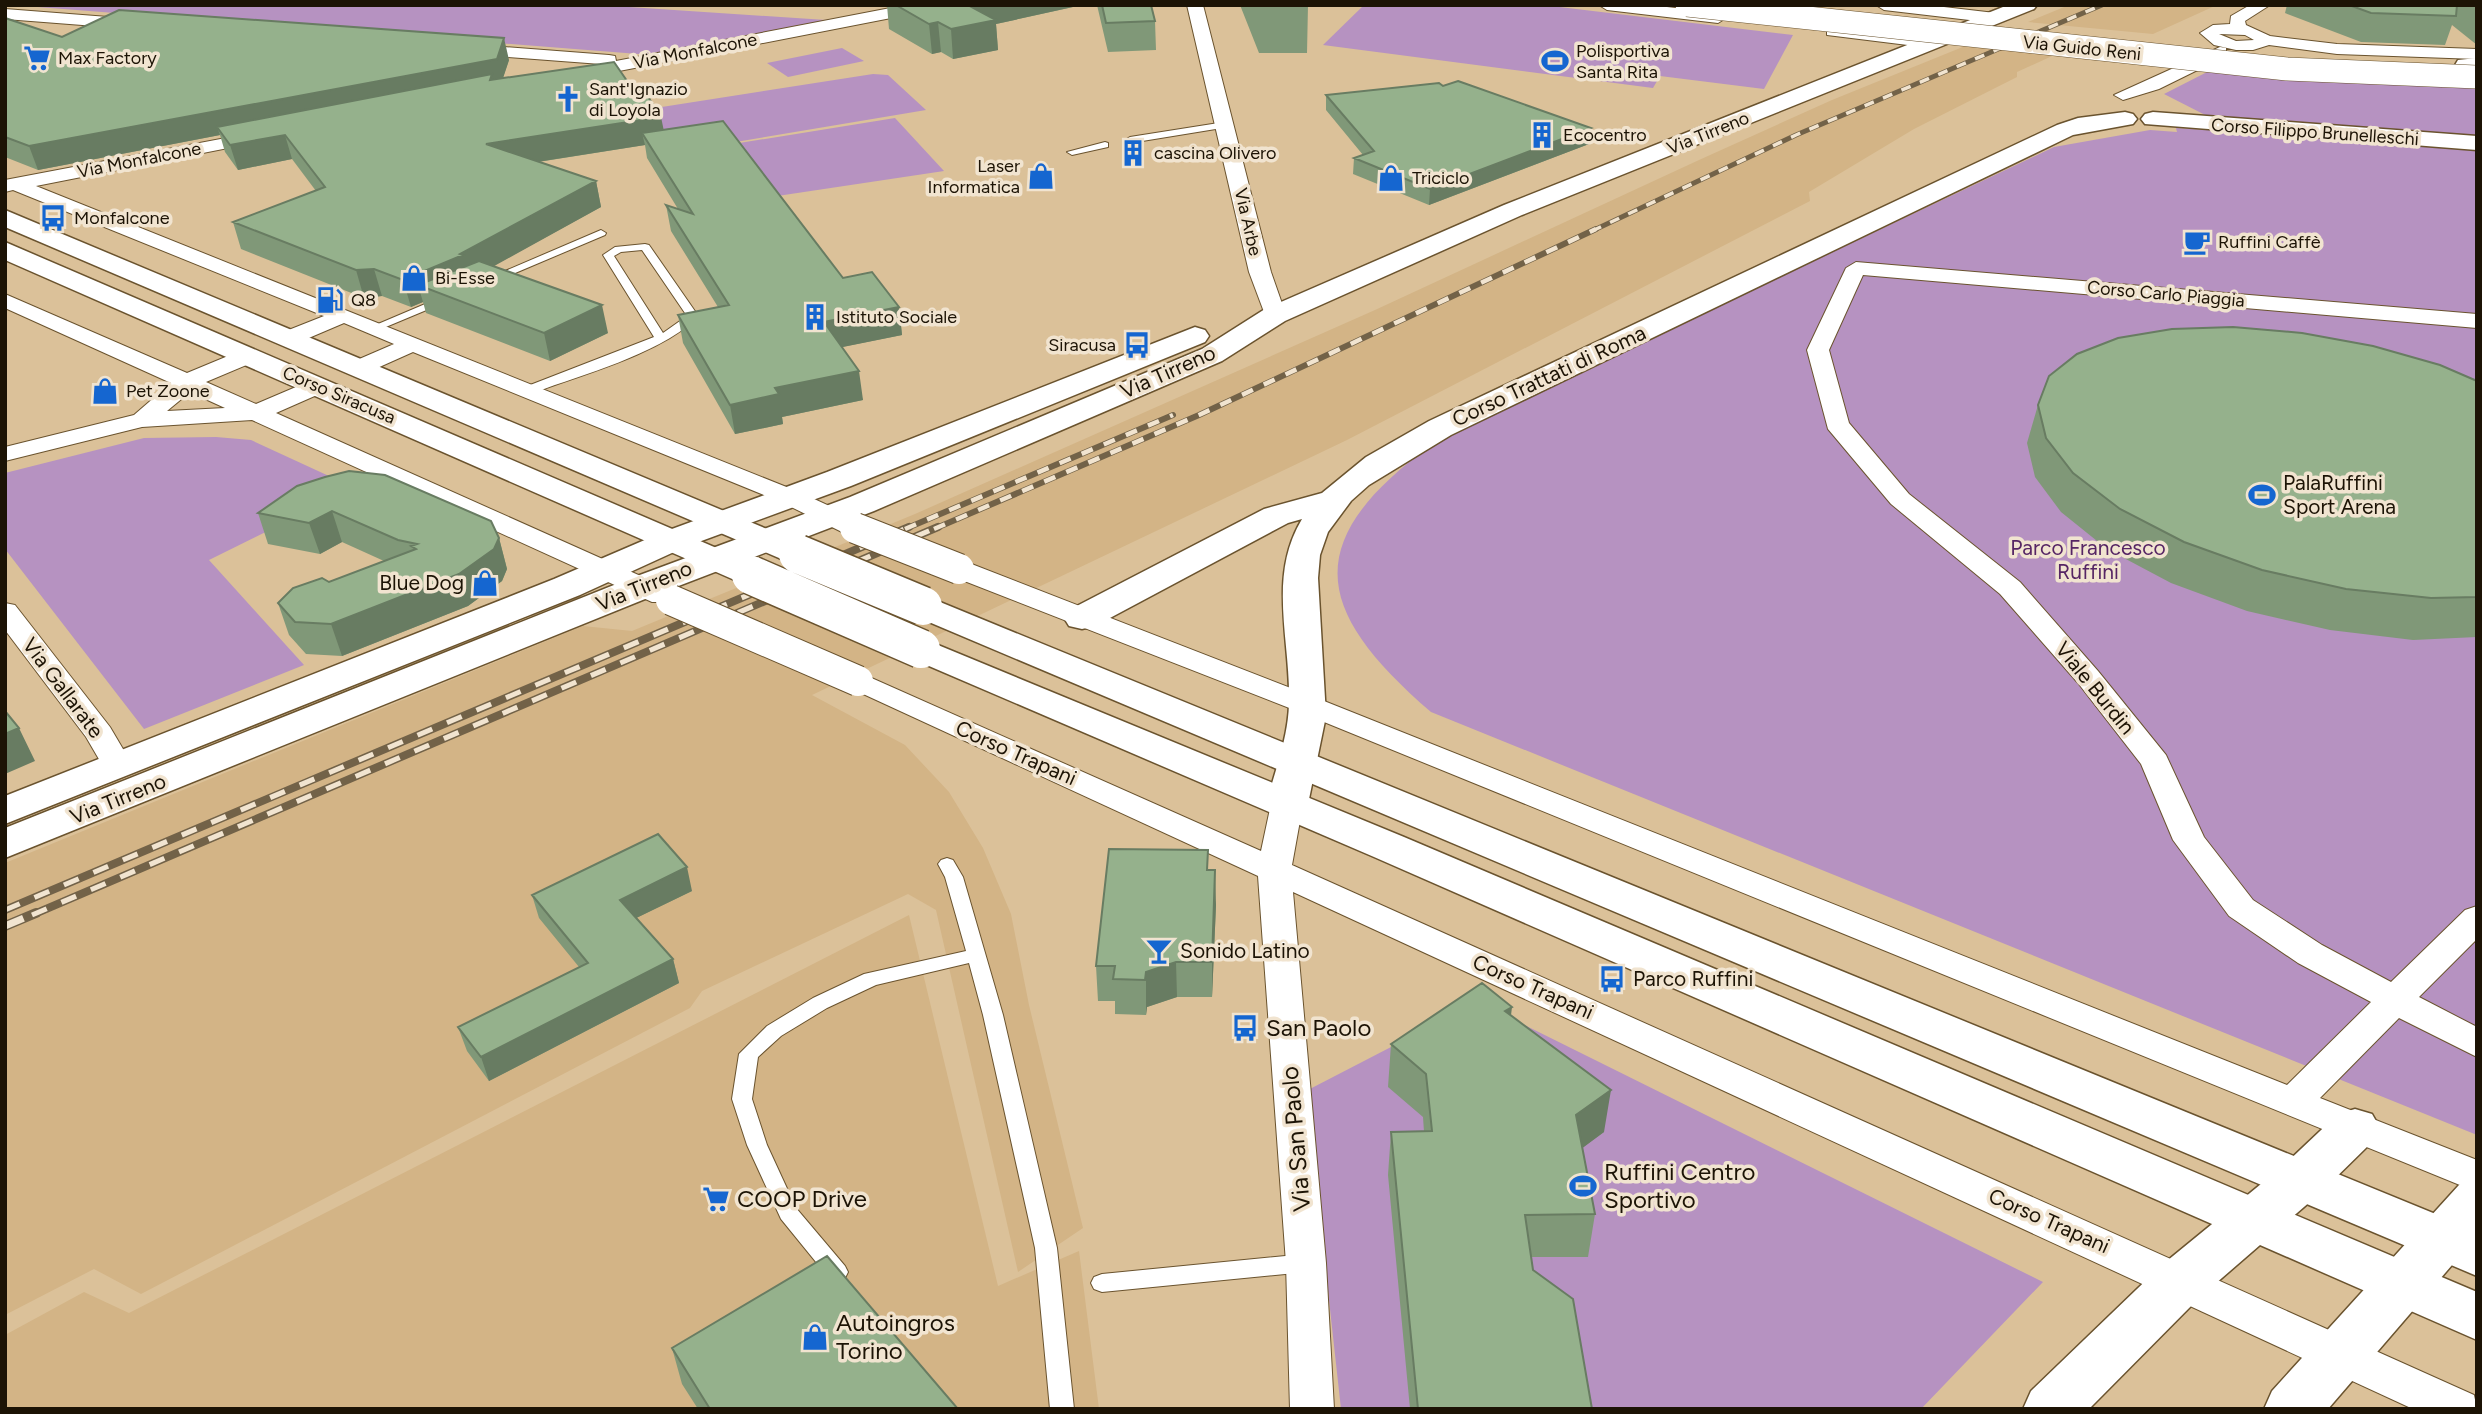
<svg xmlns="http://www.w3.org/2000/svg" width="2482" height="1414" font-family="Figtree,sans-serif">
<rect width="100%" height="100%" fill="#dbc199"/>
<path fill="#d3b486" d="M2069,5H2217L2153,34L2028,22Z
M1975,42L2063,51L2017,72V77L1914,129L1809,192L1810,201L1347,440L812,695L905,745L949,792L983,848L1011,914L1029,1005L1083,1228L1018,1272L936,910L908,894L702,991L690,1008L141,1294L94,1269L5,1315V863L583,626L632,631L915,514L1375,310L1699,160L1832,100Z
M909,915L998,1286L1079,1251L1099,1409H5V1335L84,1292L129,1313Z"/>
<path fill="#b692c1" d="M12,5H599L826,20L651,55Z
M1364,5H1543L1793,35L1764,89L1660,76L1653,88L1323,45Z
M842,48L864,61L788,77L767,63Z
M2213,69L2477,84V136L2215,120L2164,94Z
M873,74L888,75L926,110L676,152L649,109Z
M895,118L944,171L764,198L727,145Z
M2176,128L2477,146V1135L1431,712C1314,611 1299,542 1431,445L1748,287L1826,255L2054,147L2150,130L2177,132Z
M216,437L251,440L355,488L209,560L304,665L144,729L5,549V473L144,438Z
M1478,1002L2043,1282L1921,1409H1341L1306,1091Z"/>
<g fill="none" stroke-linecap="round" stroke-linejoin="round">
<defs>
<path id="lane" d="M1225,122L1230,125L1228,127L1130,143L1125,140L1130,137Z
M1105,142L1108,143V147L1072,155L1067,152Z
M601,230L606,233L605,235L494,282L484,280Z
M645,244L649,245L699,317L697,319C651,357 589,372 533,393H525V387L654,337L603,255L615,247ZM642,250L687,316L663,333L614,256L621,252Z
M444,296L448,297V301L381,329H373L371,327Z
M947,858L953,860L963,877L1003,1015L1057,1248L1074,1409H1050L1035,1248L983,1015L969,963L876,985L827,1008L781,1036L758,1057L752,1099L767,1145L796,1208L845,1266L848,1272L845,1278L837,1281L829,1278L781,1219L747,1145L732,1099L739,1054L767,1026L813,998L864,974L966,951L945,877L938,864L941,860Z
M1306,1254L1314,1257L1317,1263L1314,1269L1306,1272L1102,1292L1094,1289L1091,1283L1094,1277L1102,1274Z"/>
<path id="street" d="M906,5H940L932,10L578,79L569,74L572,70L601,64L466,54L458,49L466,44L609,55L615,56L616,61Z
M1187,5H1203L1271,272L1286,315L1283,320H1267L1249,272Z
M1599,5H1650L1718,13L1726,18L1718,23L1607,10Z
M1876,5H1927L1995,13L2003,18L1995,23L1884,10Z
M2250,5H2270L2245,21L2246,25L2270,36L2337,44L2477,49V59L2337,54L2269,45L2253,50H2236L2214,45L2200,33L2213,25L2230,24L2231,16ZM2219,34L2245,35L2254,40L2236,41Z
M5,9L134,19L142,24L134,29L5,19Z
M1833,27L1932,38L1940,43L1932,48L1827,35V29Z
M2220,47L2226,48V56L2159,89L2123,100L2114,95Z
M262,131L268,132L271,136L268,140L36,186L799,492L862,521L866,527L862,533H844L781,502L413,352L366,373H350L347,368L350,363L394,344L344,323L297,343H281L278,338L281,333L324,316L13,190L5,192V180Z
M1856,262L2477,314V328L1863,275L1829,350L1849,423L1909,494L2020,582L2098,671L2166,755L2204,837L2253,900L2322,945L2391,982L2465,910L2477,906V939L2419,997L2477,1027V1057L2399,1018L2320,1098L2477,1160V1192L1297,711L949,575L946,569L949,563H969L1319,699L2287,1085L2371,1002L2298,963L2229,916L2173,840L2141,764L2078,683L2000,594L1891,504L1828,429L1807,350L1846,268Z
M5,294L187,373L240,351H256L259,356L256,361L206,382L256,404L310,381H326L330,386L326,391L276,413L672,590L676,596L672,602H652L252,420L142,427L5,461V447L134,415L171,383L5,308ZM190,392L225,408L167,411Z
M5,603L15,605L110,727L133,766L129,773L118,776L107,773L86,737L5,630Z
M858,672L1261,851L1271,804L1276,797L1287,794L1298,797L1303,804L1292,865L2474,1395L2477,1409H2413L1293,892L1326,1263L1334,1409H1290L1286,1263L1258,876L848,687L843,681L848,675Z"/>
<path id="secondary" d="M2008,5H2037L2034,9L1522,215L1285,321L1222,361L874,511L655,595L5,858V828L629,579L850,497L1202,349L1265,309L1504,205Z
M2477,58V72L2458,70L2455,65L2458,60Z
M2125,112L2133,114L2137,119L2133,124L2073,135L1451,435L1369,485L1351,501L1328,532L1320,555L1318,578L1326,716L1308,804L1302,813L1287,817L1272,813L1266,804C1275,771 1288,738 1289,704C1291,641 1267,577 1302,519L1288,523L1095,626L1082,629L1069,626L1064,618L1069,610L1264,509L1322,493L1366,457L1429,421L2057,125L2078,118Z
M2153,112L2477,136V150L2145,124L2141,119L2145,114Z
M1195,327L1205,330L1209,336L1205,342L851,486L685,547L580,595L5,824V796L554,579L661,533L827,472Z
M2355,1109L2372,1114L2380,1128L2372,1142L2319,1194L2200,1297L2089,1409H2023L2031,1391L2162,1265L2283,1166L2338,1114Z
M2477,1180V1236L2328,1409H2264L2272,1391L2459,1185Z"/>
<path id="primary" d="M5,210L810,547L815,554L810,561L798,564L786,561L5,227Z
M5,242L763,568L769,575L763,582L751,586L739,582L5,260Z
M923,595L2477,1231V1276L910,614L905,606L910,598Z
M921,638L1404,837L2477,1292V1340L1374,857L908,657L903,649L908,641Z"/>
</defs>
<use href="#lane" stroke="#6a532e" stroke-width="2"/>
<use href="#street" stroke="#6a532e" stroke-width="2"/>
<use href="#secondary" stroke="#6a532e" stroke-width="3"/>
<use href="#primary" stroke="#6a532e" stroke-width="3"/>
<use href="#lane" fill="#fff" fill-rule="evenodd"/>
<use href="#street" fill="#fff" fill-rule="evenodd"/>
<use href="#secondary" fill="#fff" fill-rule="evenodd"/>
<use href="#primary" fill="#fff" fill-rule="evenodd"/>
<defs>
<path id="rail-far3" d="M1592,231L1796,135L2102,5"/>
<path id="rail-far2" d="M905,529L1173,415
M934,529L1199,415L1596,229"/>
<path id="rail-far1" d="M5,910L909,527
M32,915L938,527"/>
<path id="rail" d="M5,926L36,913"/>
</defs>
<use href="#rail-far3" stroke="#726248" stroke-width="5"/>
<use href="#rail-far2" stroke="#726248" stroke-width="6"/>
<use href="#rail-far1" stroke="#726248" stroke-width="8"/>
<use href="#rail" stroke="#726248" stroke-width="10"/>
<use href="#rail-far3" stroke="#f1e4d0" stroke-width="3.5" stroke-dasharray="10" stroke-linecap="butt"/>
<use href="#rail-far2" stroke="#f1e4d0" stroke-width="4.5" stroke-dasharray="12" stroke-linecap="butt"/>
<use href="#rail-far1" stroke="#f1e4d0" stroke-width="5" stroke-dasharray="16" stroke-linecap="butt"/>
<use href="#rail" stroke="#f1e4d0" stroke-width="7" stroke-dasharray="20" stroke-linecap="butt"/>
<defs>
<path id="street-bridge" d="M855,528L959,569
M671,600L858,681"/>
<path id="secondary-bridge" d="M1687,5L2287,69L2477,77"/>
<path id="primary-bridge" d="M798,554L923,606
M751,575L921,649"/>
</defs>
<use href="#street-bridge" stroke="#6a532e" stroke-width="32" stroke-linecap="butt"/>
<use href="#secondary-bridge" stroke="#6a532e" stroke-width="24" stroke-linecap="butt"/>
<use href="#primary-bridge" stroke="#6a532e" stroke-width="41" stroke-linecap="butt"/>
<use href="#street-bridge" stroke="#fff" stroke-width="30"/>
<use href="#secondary-bridge" stroke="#fff" stroke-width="23"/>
<use href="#primary-bridge" stroke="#fff" stroke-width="38"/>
</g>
<path fill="#809878" d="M887,5H1082L996,24L998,50L953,59L941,52L932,54L889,29Z
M1097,5H1151L1155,21L1156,50L1108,52Z
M1240,5H1308L1307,53H1259Z
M2287,5H2477V45L2452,25L2445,45L2361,42L2285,13Z
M5,13L7,19L62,37L509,60L503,78L634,91L663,130L843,278L899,307L902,335L842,347L863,400L782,417L783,424L735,434L683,343L678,315L718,307L671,231L666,205L678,209L647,158L645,145L538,162L596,181L601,207L493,266L608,333L550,361L426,313L423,302L411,307L382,296L364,298L241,249L233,222L316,191L292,159L238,170L225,152L220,135L38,170L5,157Z
M1443,86L1589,144L1429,205L1353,174L1354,158L1363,155L1326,110V95Z
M2477,381V637L2413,640L2330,630L2247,611L2171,583L2107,549L2061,512L2035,477L2027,443L2038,405Z
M297,486L499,538L507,569L502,581L468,606L342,656L306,654L289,635L278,603L384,561L342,542L320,554L268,544L258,513Z
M1208,870L1216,905L1212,997H1177L1147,1007L1146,1015L1115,1014V1001H1098L1096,966Z
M692,891L636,918L673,959L679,983L489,1081L467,1051L458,1027L579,967L539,918L532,895Z
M1511,1015L1604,1132L1582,1148L1595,1214L1588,1257H1531L1533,1270L1592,1409H1410L1388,1175L1391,1132H1424L1423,1117L1388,1087L1391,1044Z
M672,1348L958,1409H698L682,1384Z"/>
<path fill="#687c62" d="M962,5H1082L996,24L998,50L953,59L951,29Z
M938,22L941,52L932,54L929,24Z
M504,38L509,60L502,81L217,127L220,135L38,170L29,146Z
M661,117L666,141L642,133L645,145L492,169L486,144Z
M1591,128L1589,144L1429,205L1430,189Z
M285,135L292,159L238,170L230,145Z
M596,181L601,207L469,280L418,285L423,302L411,307L403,280L460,254Z
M374,269L382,296L364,298L356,270Z
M602,305L608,333L550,361L544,333Z
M899,307L902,335L828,350L824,322Z
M859,371L863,400L782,417L783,424L735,434L730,405L775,388Z
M332,511L342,542L320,554L309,523Z
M499,538L507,569L502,581L468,606L342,656L331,624Z
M19,728L35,761L5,774V734Z
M687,867L692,891L626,923L620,900Z
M1215,870L1216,905L1212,997V962Z
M673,959L679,983L489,1081L481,1057Z
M1176,962L1177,997L1147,1007L1146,1015V972Z
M1512,1007L1507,1049L1505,1011Z
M1611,1090L1604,1132L1569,1158L1576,1115Z"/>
<path fill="#95b18c" stroke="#687c62" stroke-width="2" d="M896,5H968L996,20L951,29L938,22L929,24Z
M1102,5H1151L1155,21L1106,23Z
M2349,5H2457L2456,16L2371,13Z
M119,10L504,38L497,59L29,146L5,137V18L62,37Z
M614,62L634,91L643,89L661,117L486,144L596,181L460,254L463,255L403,280L374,269L356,270L233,222L325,187L285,135L230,145L217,127L492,74L490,80Z
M1458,81L1591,128L1430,189L1354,158L1374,151L1326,95L1439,83L1443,86Z
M723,121L843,278L872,272L899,307L824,322L859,371L775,388L779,394L730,405L678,315L729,305L666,205L693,214L642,133Z
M479,261L602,305L544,333L418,285Z
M2233,327L2302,333L2373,346L2440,365L2477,381V597L2431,598L2346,589L2262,570L2184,542L2120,509L2073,473L2046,438L2038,405L2049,376L2077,354L2118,338L2172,329Z
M349,471L385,475L491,521L499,538L494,549L459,574L331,624L295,622L278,603L293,588L322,578L329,582L416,549L411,546L417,544L398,540L332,511L309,523L258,513L297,486L325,477Z
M5,711L19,728L5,734Z
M658,834L687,867L620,900L673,959L481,1057L458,1027L588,963L532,895Z
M1109,849L1208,850L1207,870H1215L1212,962H1176L1146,972L1145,980L1113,979L1115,966H1096Z
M1482,983L1512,1007L1505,1011L1611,1090L1576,1115L1595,1214L1525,1215L1533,1270L1573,1299L1592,1409H1418L1391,1132L1432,1131L1426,1074L1391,1044Z
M827,1256L958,1409H710L672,1348Z"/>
<defs>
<symbol id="supermarket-bare" viewBox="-9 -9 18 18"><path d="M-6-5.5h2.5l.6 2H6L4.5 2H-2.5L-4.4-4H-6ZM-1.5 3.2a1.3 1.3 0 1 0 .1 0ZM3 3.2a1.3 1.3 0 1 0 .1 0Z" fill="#1566d0" stroke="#f1e4d0" stroke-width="2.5" paint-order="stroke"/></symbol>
<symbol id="stadium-bare" viewBox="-9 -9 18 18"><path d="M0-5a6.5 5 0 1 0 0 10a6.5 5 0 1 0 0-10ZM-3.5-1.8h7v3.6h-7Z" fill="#1566d0" stroke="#f1e4d0" stroke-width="2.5" paint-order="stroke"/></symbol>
<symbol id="church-bare" viewBox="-9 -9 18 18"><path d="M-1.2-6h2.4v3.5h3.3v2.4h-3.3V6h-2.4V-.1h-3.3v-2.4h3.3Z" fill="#1566d0" stroke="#f1e4d0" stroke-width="2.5" paint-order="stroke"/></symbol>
<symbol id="building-bare" viewBox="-9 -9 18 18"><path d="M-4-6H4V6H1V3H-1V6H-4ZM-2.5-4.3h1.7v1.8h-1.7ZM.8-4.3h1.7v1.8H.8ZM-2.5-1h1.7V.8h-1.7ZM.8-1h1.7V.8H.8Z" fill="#1566d0" stroke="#f1e4d0" stroke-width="2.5" paint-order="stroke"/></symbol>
<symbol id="shop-bare" viewBox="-9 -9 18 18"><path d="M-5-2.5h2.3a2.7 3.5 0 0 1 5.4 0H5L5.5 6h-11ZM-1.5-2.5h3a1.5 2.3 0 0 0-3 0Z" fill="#1566d0" stroke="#f1e4d0" stroke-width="2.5" paint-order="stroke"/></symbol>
<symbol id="bus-bare" viewBox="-9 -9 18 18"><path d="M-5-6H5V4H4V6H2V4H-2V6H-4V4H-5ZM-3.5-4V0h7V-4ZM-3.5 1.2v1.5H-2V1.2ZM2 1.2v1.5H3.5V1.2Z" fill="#1566d0" stroke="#f1e4d0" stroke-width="2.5" paint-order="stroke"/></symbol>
<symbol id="cafe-bare" viewBox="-9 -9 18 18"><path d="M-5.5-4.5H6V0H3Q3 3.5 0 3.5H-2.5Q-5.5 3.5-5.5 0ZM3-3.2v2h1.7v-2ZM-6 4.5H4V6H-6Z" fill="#1566d0" stroke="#f1e4d0" stroke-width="2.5" paint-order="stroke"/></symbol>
<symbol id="fuel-bare" viewBox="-9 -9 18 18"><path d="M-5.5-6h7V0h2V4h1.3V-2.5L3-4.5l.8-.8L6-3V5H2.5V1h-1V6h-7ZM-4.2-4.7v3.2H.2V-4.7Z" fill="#1566d0" stroke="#f1e4d0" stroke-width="2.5" paint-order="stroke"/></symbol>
<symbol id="bar-bare" viewBox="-9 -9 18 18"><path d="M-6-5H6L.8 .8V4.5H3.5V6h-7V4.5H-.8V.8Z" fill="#1566d0" stroke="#f1e4d0" stroke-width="2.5" paint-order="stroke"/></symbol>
</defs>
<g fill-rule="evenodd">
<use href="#supermarket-bare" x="18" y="39" width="38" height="38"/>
<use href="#stadium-bare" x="1536" y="42" width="38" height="38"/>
<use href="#church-bare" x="549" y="80" width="38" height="38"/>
<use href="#building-bare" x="1523" y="116" width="38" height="38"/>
<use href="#building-bare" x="1114" y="134" width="38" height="38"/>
<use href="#shop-bare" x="1022" y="157" width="38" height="38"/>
<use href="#shop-bare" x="1372" y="159" width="38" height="38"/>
<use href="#bus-bare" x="34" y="199" width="38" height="38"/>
<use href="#cafe-bare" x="2178" y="223" width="38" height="38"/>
<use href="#shop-bare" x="395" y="259" width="38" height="38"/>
<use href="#fuel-bare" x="311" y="281" width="38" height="38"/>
<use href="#building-bare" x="796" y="298" width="38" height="38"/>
<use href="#bus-bare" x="1118" y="326" width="38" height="38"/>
<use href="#shop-bare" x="86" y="372" width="38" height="38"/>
<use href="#stadium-bare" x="2243" y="476" width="38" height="38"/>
<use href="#shop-bare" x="466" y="564" width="38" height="38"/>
<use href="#bar-bare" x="1140" y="932" width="38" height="38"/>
<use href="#bus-bare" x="1593" y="960" width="38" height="38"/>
<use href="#bus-bare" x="1226" y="1009" width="38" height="38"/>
<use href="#stadium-bare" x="1564" y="1167" width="38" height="38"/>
<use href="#supermarket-bare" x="697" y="1180" width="38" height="38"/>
<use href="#shop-bare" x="796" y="1318" width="38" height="38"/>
</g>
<g text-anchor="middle" stroke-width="7" stroke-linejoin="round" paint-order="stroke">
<g font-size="18" fill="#1c1305" stroke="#f1e4d0">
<text transform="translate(2082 48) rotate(6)" y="6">Via Guido Reni</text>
<text transform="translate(695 51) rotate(-11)" y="6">Via Monfalcone</text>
<text transform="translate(2315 132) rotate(4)" y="6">Corso Filippo Brunelleschi</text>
<text transform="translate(1708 133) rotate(-22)" y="6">Via Tirreno</text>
<text transform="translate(139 160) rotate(-11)" y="6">Via Monfalcone</text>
<text transform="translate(1248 222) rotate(77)" y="6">Via Arbe</text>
<text transform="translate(2166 294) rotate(5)" y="6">Corso Carlo Piaggia</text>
<text transform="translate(339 395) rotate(23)" y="6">Corso Siracusa</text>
</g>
<g font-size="18" fill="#1c1305" stroke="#f1e4d0" text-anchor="start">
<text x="1576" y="57">Polisportiva<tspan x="1576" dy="21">Santa Rita</tspan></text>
<text x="58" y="64">Max Factory</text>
<text x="589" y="95">Sant'Ignazio<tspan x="589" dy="21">di Loyola</tspan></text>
<text x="1563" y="141">Ecocentro</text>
<text x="1154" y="159">cascina Olivero</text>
<text x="1020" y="172" text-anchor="end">Laser<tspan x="1020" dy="21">Informatica</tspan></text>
<text x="1412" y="184">Triciclo</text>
<text x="74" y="224">Monfalcone</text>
<text x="2218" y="248">Ruffini Caffè</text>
<text x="435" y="284">Bi-Esse</text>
<text x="351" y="306">Q8</text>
<text x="836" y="323">Istituto Sociale</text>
<text x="1116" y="351" text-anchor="end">Siracusa</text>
<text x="126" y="397">Pet Zoone</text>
</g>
<g font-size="21" fill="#1c1305" stroke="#f1e4d0">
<text transform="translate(1168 372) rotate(-24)" y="7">Via Tirreno</text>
<text transform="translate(1549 376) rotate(-25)" y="7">Corso Trattati di Roma</text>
<text transform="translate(644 586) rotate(-22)" y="7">Via Tirreno</text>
<text transform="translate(63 688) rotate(53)" y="7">Via Gallarate</text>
<text transform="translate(2095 688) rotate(51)" y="7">Viale Burdin</text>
<text transform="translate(1016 753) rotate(24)" y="7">Corso Trapani</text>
<text transform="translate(118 799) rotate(-22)" y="7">Via Tirreno</text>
<text transform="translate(1533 987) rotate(24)" y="7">Corso Trapani</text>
<text transform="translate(2049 1221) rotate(24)" y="7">Corso Trapani</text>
</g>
<g font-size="21" fill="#1c1305" stroke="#f1e4d0" text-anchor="start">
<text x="2283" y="490">PalaRuffini<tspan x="2283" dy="24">Sport Arena</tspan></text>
<text x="464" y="590" text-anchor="end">Blue Dog</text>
<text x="1180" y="958">Sonido Latino</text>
<text x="1633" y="986">Parco Ruffini</text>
</g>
<g font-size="21" fill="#562564" stroke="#f1e4d0">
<text x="2088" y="555">Parco Francesco<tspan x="2088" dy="24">Ruffini</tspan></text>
</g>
<g font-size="24" fill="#1c1305" stroke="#f1e4d0" text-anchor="start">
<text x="1266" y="1036">San Paolo</text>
<text x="1604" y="1180">Ruffini Centro<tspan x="1604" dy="28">Sportivo</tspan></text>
<text x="737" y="1207">COOP Drive</text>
<text x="836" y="1331">Autoingros<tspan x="836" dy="28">Torino</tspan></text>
</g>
<g font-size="24" fill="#1c1305" stroke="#f1e4d0">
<text transform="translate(1296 1139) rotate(-95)" y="8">Via San Paolo</text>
</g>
</g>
<rect width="2482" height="1414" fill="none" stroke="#1c1305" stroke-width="14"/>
</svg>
